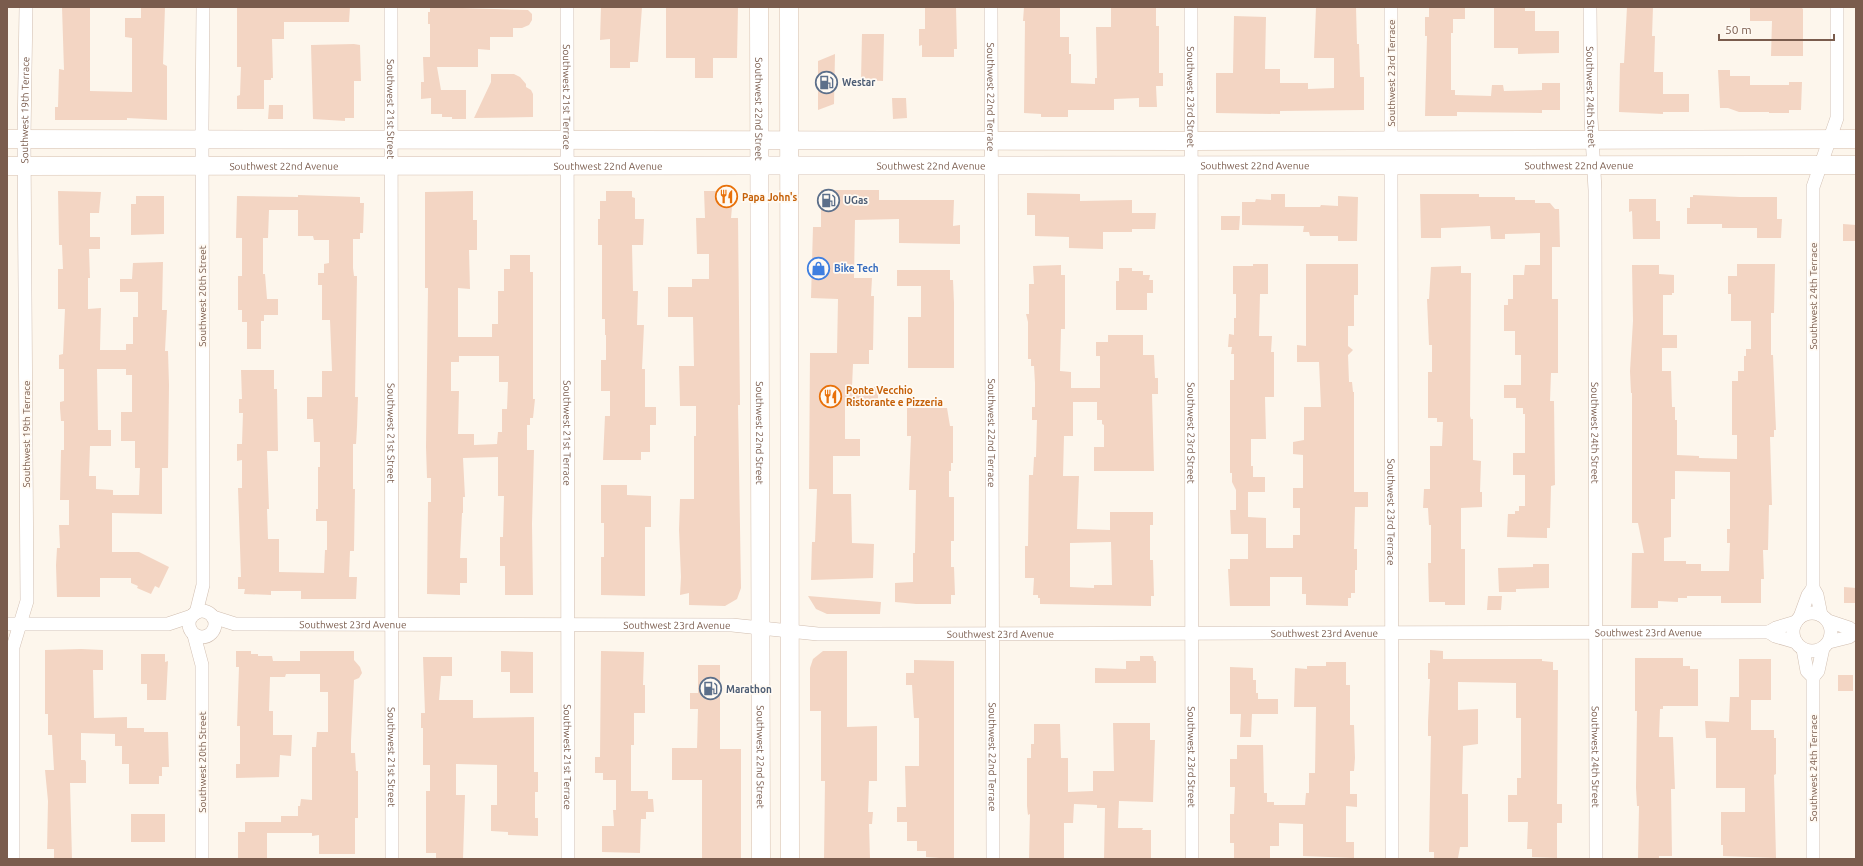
<svg xmlns="http://www.w3.org/2000/svg" width="1863" height="866" font-family="Ubuntu,sans-serif">
<rect width="100%" height="100%" fill="#fdf6ec"/>
<path fill="#f3d5c3" fill-rule="evenodd" d="M62,7H90V91L132,92V38L125,37V18H141V7H165L163,64L167,66V120L127,118V120H55V107H58L59,69L64,70Z
M237,7H350L349,22H284V39H272L273,78H271V80H264V109H237V96L240,95L241,67H237Z
M430,7L528,10L532,14V20L529,25L522,28H513V37H490V50L478,49V67H437L441,90H466V119H452V117H442V114H431V98L421,99V82H424L423,57H430V24H428V12H430Z
M601,7H642L638,62H630V68H610V39L600,40Z
M666,7H738L737,58H713V78H695V58H666Z
M925,7H956L957,49H954V57H922V45L919,46V29H925Z
M1024,7H1060V37H1069V54H1071V83L1095,84V78H1097L1096,27H1111V7H1156V26H1159V73H1163V86H1156L1157,107H1139V98L1114,99V110H1068V117H1041V114L1024,113L1025,21H1023Z
M1316,7H1356L1357,44H1359L1360,77H1364V110L1280,111V114L1216,113V73H1233L1234,16L1266,17L1265,69H1280V83H1308V89L1334,88V58H1314Z
M1429,7H1465V19H1453V33H1451V90H1455V95L1491,96L1492,85H1503L1504,91L1542,90V83H1560V110H1542V113L1457,112V116H1425L1427,36H1425V17H1429Z
M1494,7H1525V11H1535V31H1559V53L1518,54V48H1494Z
M1627,7H1653L1652,36H1655L1654,72H1663V94H1689V112H1663V114L1619,112L1620,63H1624Z
M1750,7H1801L1803,9V56H1771L1772,21H1750Z
M862,34H884L883,81L861,80Z
M354,44L360,45L361,81H354V118H345V121L313,119L311,45Z
M835,54L834,104L818,110V61Z
M1718,70H1730V76H1750V85H1789V82H1802L1801,110H1789V113H1769V112H1739L1728,108H1720Z
M491,74H514L520,77L526,84V87L531,90L533,94V117L474,118L491,82Z
M892,98H906L907,118L893,119Z
M269,105H283V119H268Z
M821,190H879V200H954L953,226L960,225V244L899,243V219L855,220L854,278H872L871,296H874L873,350H869V364H853L852,387H878V405H845V439H860V456H833V494H851L852,543L874,544L873,578L811,580L812,542H815L817,489H809L810,353H837L838,299L811,298L813,227H821Z
M58,191L101,192L99,213H90V237H100V249H89L90,278H88V309L101,308L100,350H126V344H133V317H138V292H120V279H132L133,263L163,262L162,310H167L165,351H168L169,385L168,468H162V514L112,513V552H139L169,567L159,588L155,586L151,594L137,588L138,586L131,583V578H100V597H57L56,565L57,548H60L59,525H69V500H60L61,450H64V421H61L60,408V402L64,401V369H59V355L63,354L65,309H58V269H63L62,245H59ZM97,369H126V375H132V412H121V441H135V468H140L139,495H113V490L96,489V476H89L90,446H111V430H98Z
M473,191V220H477V250H469L470,289L458,288V337H492V324H498V291H504V269H510V255H530V272H533V399H535L533,418H530V425H527V450H534L532,524L533,595H505V566H500V537H503L504,496H498V457L463,458L465,497H463V513H462L460,558H467V583H460V595L427,594L428,502H431V478H427L426,447L428,288H425V192ZM459,356H499V382H508L507,409H502V432H498L497,444L474,445V434H458L459,391H451V362H459Z
M606,191H632V197L635,198V219H644L643,245H632L633,291H638L637,325H644L642,369H645V407H656V425H650V452H641V460H603L605,416H610V391H601V360H606V335H605V319H602V245H598V219H600V201H606Z
M704,191H725L733,197L731,218H738L740,405H738L741,588L737,599L725,606L689,605V593L680,595L681,577L679,530L680,499H694V436H696V406H680L679,366H694L693,317H668V287H692V279H709V254H697L696,218H705Z
M1027,193L1080,194V201L1132,200V213H1156L1155,229H1132V232H1103V249L1069,248V237L1035,236V215H1027Z
M1271,194H1285V207H1320L1321,205L1338,206V196L1358,197L1357,241H1338V236H1310L1309,232H1303L1304,226L1242,225V202H1255L1256,199L1271,200Z
M1420,194H1479V197H1515V200H1535V203H1550L1555,209H1559L1560,247H1552V299H1558V373H1551L1550,401H1554L1555,485L1551,486L1550,528H1547V538L1507,537L1508,514H1515V511H1519V506H1525V475H1513V453H1525V414H1523V408H1516V398H1504V385H1521V355H1515V331H1504V305H1508V299H1513V275H1524L1525,265H1540V233L1505,234V239H1491L1490,226L1467,227L1441,228V238H1421Z
M298,195L360,197V203H364L363,233H360V239H353V268L354,276H357L355,397H358L357,427L356,444H353V489H355L354,551H350L349,577H357L356,599H301V591H271V595L244,594L245,589H238V577H241L238,488H242V460L237,461V444H242L243,413H239V399H242L241,370H274V389H277L278,451H267L269,509H267L268,539H279V572L324,573L325,550H327V521H316V509H318V467H320V442H314L313,419H307V397H322V371H332L330,320H322V285H318V273H324V264L329,263V240H314L313,236H298V210H269L268,238H263V274H265L267,299H278V315H264V321H261V349H247V322H242V310H238V276H242V238H236L237,196L298,197Z
M1693,195L1740,197H1777V219H1782L1781,238H1757V228H1722V224H1687V208H1690V197H1693Z
M136,196H164V234L131,235V204H136Z
M1629,199H1656V221H1660V239H1633L1632,211L1629,212Z
M1221,216H1240L1239,230H1221Z
M1843,224L1856,225V241H1843Z
M1253,264H1268V294H1260L1259,336H1272L1271,352H1274V397H1265L1266,439H1251V466H1253V477H1265V492H1248V517L1266,518V548H1293V535H1300V508H1293V488H1303V455L1293,454V442L1304,440V407H1321L1319,362H1297V345L1306,346V264H1358V295H1354V326H1348V346L1353,350L1348,355L1349,382H1352L1353,392H1354V492H1368V507H1355L1354,549H1357V570H1355V593H1351V598H1348V606L1306,605V594H1302V577H1270V606H1230L1228,569H1230V559H1248V534H1231L1230,510H1236V490L1232,482V473H1230V380H1234V354H1231L1232,347H1228L1229,334L1234,335V318H1236V294H1233V266H1253Z
M1737,264H1775L1774,313H1771V355H1773L1776,430H1774V437H1770L1772,505H1769L1768,550H1763L1764,579H1761V603H1721V596H1687V598H1678V602L1658,601V608H1631L1632,553H1644L1638,523H1632V393H1631L1630,371L1633,321L1632,265H1659V274L1674,275V293H1672V295H1663V335H1677V348H1662V371H1671L1672,407H1675V420H1677V455L1699,456V458L1737,459V435H1732V381H1738V371H1744V356H1746V349H1751V321H1731V294H1728V276H1737ZM1675,471L1730,472V529H1727V543H1730L1729,571H1701V564H1686V561H1664V538L1671,537V499H1675Z
M1061,265V275H1065V329H1061L1060,371L1071,372V388H1100V356H1096V342H1108V335H1143V355H1154L1155,378H1158V394H1152L1154,471H1094V447H1104V425L1102,424V420H1097V402H1073V436H1064L1063,476H1079L1077,529L1110,530V512H1153V525H1150V560H1153L1154,596H1151V606L1040,604V598H1038V595H1033L1034,578H1025V546H1028L1029,475H1033L1034,457H1036L1037,420H1032V407H1035V383L1034,366H1031V359H1028V322L1026,314H1029V284H1034L1033,266ZM1111,542L1112,585H1094V588L1070,587V543Z
M1461,266V273H1471L1470,416L1471,419H1473V460L1481,461L1480,492H1482V507L1461,508V549H1465V605H1445V602H1429L1428,563H1431V525H1429L1428,508H1423L1424,489H1430V446H1442L1443,422H1437V418H1428V372H1432V345H1429L1427,299H1429L1431,267Z
M1119,268H1132V271H1143V275H1150L1149,280H1153V293H1147V310H1116V281H1119Z
M897,270H950V280H953L954,303V368H908V317H921V286H897Z
M907,408H947L950,426H953V463H951V471H949V497H954V541H951V567H954L955,595H951V604H916L895,602V583L913,582V553H915L916,490H909L911,436H907Z
M601,485H627V495L651,496V527H645V596L601,595V557H604V523H601Z
M1533,564H1549V588L1516,589V592H1499L1498,568L1533,567Z
M1844,587L1856,588V603H1844Z
M808,596L881,602L880,614H827L816,609Z
M1488,596H1502L1501,610H1487Z
M81,649L103,650V670H93L94,718L127,717V728H144V732H168L169,767H162V776H159V784H129V764H122V746H115V734L81,733V760H85L86,762V783H70L72,859H54V849H47L48,801L45,770H54L52,735H48V714H45V650Z
M1430,650L1443,651V659H1542V661L1553,662V670H1558L1557,804H1562V823H1557V858L1532,857V849H1527L1528,822H1508V795H1517V778H1521V718H1516V683L1458,682V710L1478,709V744L1463,746L1462,794H1468V847H1460L1458,858L1434,859V852H1429L1431,736H1428V722L1430,679H1428V663H1430Z
M236,651H251V654H258V656H272L273,661H300V651H354V660L360,667L362,673L359,678L354,680L351,741V753H355L356,771H358V818H355V854H319V835L312,836V833H267V859H238V832H245V822H281V816H298V806H300L301,799L312,800V747H316L317,732H328V692H320V674H286L285,677H270L269,711H273V735H292L291,756L280,755L279,777L236,778V764H240V726H237L239,667H236Z
M501,651L533,652V693H510V672H501Z
M601,651L644,652L643,685H645V713H634V745H631V791H648V799H653L654,812H646V819H641L640,853L602,852V826H614L613,810H616V780H603V773H595V757H600Z
M823,651H847V727L877,726V781H869L868,812H873L872,824H869L870,859H824L825,781H821V711H810V668L813,659Z
M141,654H165V662L168,661L166,700H147V684H141Z
M1140,656H1153L1154,661H1156V683H1095V668L1126,669V661H1140Z
M423,657H452V676H441L439,700H473V718L534,717V772H538V792H535V818H538V836L508,835V832L491,831V805H497V765L456,764V795H465L463,859H436V853H426V791H430V765H423V728H421V713H425Z
M1635,658H1683V666H1690V669H1698V706H1663V709H1660L1659,737H1673L1675,789H1671L1672,856H1659V859H1638L1639,806H1637L1636,788L1637,711H1635Z
M1739,659H1771V700H1751V730H1774V738H1776V774L1774,775L1776,858L1723,856V845H1721V812H1745V788H1716V738H1706L1705,721L1729,722L1730,697H1739Z
M914,660L954,661V859L926,857V851H917V841H907V822H897V807H906L905,766H919V718H914L912,685H906V673H914Z
M1326,662H1346V685H1350V725H1354L1355,758L1354,771H1350V794H1357V807L1346,806V842H1354V858L1303,856V824L1279,823V846H1270V859H1234V843H1230V814H1234L1235,787H1230V759H1237V745H1263L1264,793H1267V802H1274V805H1305L1306,793H1309V773H1315L1316,707H1294L1295,668L1307,669V666H1326Z
M698,665H720V749H741V859H702V780H672V748H697L698,709H690V693H698Z
M1230,667L1253,668V680H1256V693H1258V699H1278V714H1252L1251,737H1240L1241,714H1230Z
M1838,675H1853V691H1838Z
M1113,723H1150V740H1155L1153,802L1119,801L1118,828H1143L1142,830H1151V859H1104L1105,808H1097V805L1074,804L1073,823H1064V859H1029L1030,814L1028,815L1027,806V758H1031V744H1034V724H1060L1061,758H1068V792L1093,791V771H1114Z
M131,814H165V842H131Z"/>
<g fill="none" stroke-linecap="round" stroke-linejoin="round">
<defs>
<g id="street">
<path id="s1" d="M391,7L392,859"/>
<path id="s2" d="M567,7L568,859"/>
<path id="s3" d="M991,7L993,859"/>
<path id="s4" d="M1191,7L1192,859"/>
<path d="M1391,7V139"/>
<path id="s5" d="M1590,7L1591,118L1595,190L1596,859"/>
<path id="s6" d="M1391,164L1392,859"/>
<circle cx="202" cy="624" r="13"/>
<circle cx="1812" cy="632" r="19"/>
<path d="M196,613L203,585L202,126L203,7"/>
<path d="M1821,615L1817,595L1813,588V187L1837,118V7"/>
<path id="s7" d="M213,617L235,624L732,625L818,634H865L1769,632"/>
<path d="M1800,617L1808,595L1813,588"/>
<path d="M1828,621L1849,628L1855,632"/>
<path d="M7,624H168L192,616"/>
<path d="M1769,632L1776,628L1796,622"/>
<path d="M1769,632L1775,636L1796,642"/>
<path d="M194,635L202,665V859"/>
<path d="M1829,642L1849,637L1855,632"/>
<path d="M1803,649L1807,671L1813,677V859"/>
<path d="M1813,677L1818,671L1823,648"/>
<path id="s8" d="M13,859V647L27,601L24,138L26,7"/>
</g>
<g id="secondary">
<path id="s9" d="M759,7L761,859"/>
<path d="M789,7L790,859"/>
<path d="M7,139L1191,141L1856,139"/>
<path id="s10" d="M7,166L1856,165"/>
</g>
</defs>
<use href="#street" stroke="#d1beb0" stroke-width="14"/>
<use href="#secondary" stroke="#d6c0b0" stroke-width="19"/>
<use href="#street" stroke="#fff" stroke-width="13"/>
<use href="#secondary" stroke="#fff" stroke-width="18"/>
</g>
<defs>
<symbol id="fuel-ring" viewBox="-11 -11 22 22"><circle r="9.5" fill="#fffaf3" stroke="#5c6f8a" stroke-width="1.5"/><path d="M-5.5-6h7V0h2V4h1.3V-2.5L3-4.5l.8-.8L6-3V5H2.5V1h-1V6h-7ZM-4.2-4.7v3.2H.2V-4.7Z" fill="#5c6f8a"/></symbol>
<symbol id="restaurant-ring" viewBox="-11 -11 22 22"><circle r="9.5" fill="#fffaf3" stroke="#e8710a" stroke-width="1.5"/><path d="M-5-6h1v4h1v-4h1v4h1v-4h1v5L-1.5 .5V6h-2V.5L-5-1ZM5-6V6H3V1.5H1.5Q1.5-4 5-6Z" fill="#e8710a"/></symbol>
<symbol id="shop-ring" viewBox="-11 -11 22 22"><circle r="9.5" fill="#fffaf3" stroke="#3f7fe0" stroke-width="1.5"/><path d="M-5-2.5h2.3a2.7 3.5 0 0 1 5.4 0H5L5.5 6h-11ZM-1.5-2.5h3a1.5 2.3 0 0 0-3 0Z" fill="#3f7fe0"/></symbol>
</defs>
<g fill-rule="evenodd">
<use href="#fuel-ring" x="814" y="70" width="25" height="25"/>
<use href="#restaurant-ring" x="714" y="184" width="25" height="25"/>
<use href="#fuel-ring" x="816" y="188" width="25" height="25"/>
<use href="#shop-ring" x="806" y="256" width="25" height="25"/>
<use href="#restaurant-ring" x="818" y="384" width="25" height="25"/>
<use href="#fuel-ring" x="698" y="676" width="25" height="25"/>
</g>
<g text-anchor="middle" stroke-width="3.5" stroke-linejoin="round" paint-order="stroke">
<g font-size="10" fill="#7a5c4d" stroke="#fffaf3">
<text transform="translate(1391 73) rotate(-90)" y="4">Southwest 23rd Terrace</text>
<text dy="4" stroke="none"><textPath href="#s2" startOffset="90">Southwest 21st Terrace</textPath></text>
<text dy="4" stroke="none"><textPath href="#s3" startOffset="90">Southwest 22nd Terrace</textPath></text>
<text dy="4" stroke="none"><textPath href="#s4" startOffset="90">Southwest 23rd Street</textPath></text>
<text dy="4" stroke="none"><textPath href="#s5" startOffset="90">Southwest 24th Street</textPath></text>
<text dy="4" stroke="none"><textPath href="#s1" startOffset="102">Southwest 21st Street</textPath></text>
<text dy="4" stroke="none"><textPath href="#s9" startOffset="102">Southwest 22nd Street</textPath></text>
<text dy="4" stroke="none"><textPath href="#s8" startOffset="751">Southwest 19th Terrace</textPath></text>
<text dy="4" stroke="none"><textPath href="#s10" startOffset="277">Southwest 22nd Avenue</textPath></text>
<text dy="4" stroke="none"><textPath href="#s10" startOffset="924">Southwest 22nd Avenue</textPath></text>
<text dy="4" stroke="none"><textPath href="#s10" startOffset="1248">Southwest 22nd Avenue</textPath></text>
<text dy="4" stroke="none"><textPath href="#s10" startOffset="1572">Southwest 22nd Avenue</textPath></text>
<text dy="4" stroke="none"><textPath href="#s10" startOffset="601">Southwest 22nd Avenue</textPath></text>
<text transform="translate(202 296) rotate(-90)" y="4">Southwest 20th Street</text>
<text transform="translate(1813 296) rotate(-90)" y="4">Southwest 24th Terrace</text>
<text dy="4" stroke="none"><textPath href="#s1" startOffset="426">Southwest 21st Street</textPath></text>
<text dy="4" stroke="none"><textPath href="#s2" startOffset="426">Southwest 21st Terrace</textPath></text>
<text dy="4" stroke="none"><textPath href="#s9" startOffset="426">Southwest 22nd Street</textPath></text>
<text dy="4" stroke="none"><textPath href="#s3" startOffset="426">Southwest 22nd Terrace</textPath></text>
<text dy="4" stroke="none"><textPath href="#s4" startOffset="426">Southwest 23rd Street</textPath></text>
<text dy="4" stroke="none"><textPath href="#s5" startOffset="426">Southwest 24th Street</textPath></text>
<text transform="translate(26 434) rotate(-90)" y="4">Southwest 19th Terrace</text>
<text dy="4" stroke="none"><textPath href="#s6" startOffset="348">Southwest 23rd Terrace</textPath></text>
<text dy="4" stroke="none"><textPath href="#s7" startOffset="141">Southwest 23rd Avenue</textPath></text>
<text dy="4" stroke="none"><textPath href="#s7" startOffset="465">Southwest 23rd Avenue</textPath></text>
<text dy="4" stroke="none"><textPath href="#s7" startOffset="1113">Southwest 23rd Avenue</textPath></text>
<text dy="4" stroke="none"><textPath href="#s7" startOffset="1437">Southwest 23rd Avenue</textPath></text>
<text dy="4" stroke="none"><textPath href="#s7" startOffset="789">Southwest 23rd Avenue</textPath></text>
<text dy="4" stroke="none"><textPath href="#s1" startOffset="750">Southwest 21st Street</textPath></text>
<text dy="4" stroke="none"><textPath href="#s2" startOffset="750">Southwest 21st Terrace</textPath></text>
<text dy="4" stroke="none"><textPath href="#s9" startOffset="750">Southwest 22nd Street</textPath></text>
<text dy="4" stroke="none"><textPath href="#s3" startOffset="750">Southwest 22nd Terrace</textPath></text>
<text dy="4" stroke="none"><textPath href="#s4" startOffset="750">Southwest 23rd Street</textPath></text>
<text dy="4" stroke="none"><textPath href="#s5" startOffset="750">Southwest 24th Street</textPath></text>
<text transform="translate(202 762) rotate(-90)" y="4">Southwest 20th Street</text>
<text transform="translate(1813 768) rotate(-90)" y="4">Southwest 24th Terrace</text>
</g>
<g font-size="10" font-weight="bold" fill="#4e5e75" stroke="#fffaf3" text-anchor="start">
<text x="842" y="86">Westar</text>
<text x="844" y="204">UGas</text>
<text x="726" y="693">Marathon</text>
</g>
<g font-size="10" font-weight="bold" fill="#c56008" stroke="#fffaf3" text-anchor="start">
<text x="742" y="201">Papa John's</text>
<text x="846" y="394">Ponte Vecchio<tspan x="846" dy="12">Ristorante e Pizzeria</tspan></text>
</g>
<g font-size="10" font-weight="bold" fill="#366cbe" stroke="#fffaf3" text-anchor="start">
<text x="834" y="272">Bike Tech</text>
</g>
</g>
<rect width="1863" height="866" fill="none" stroke="#7a5c4d" stroke-width="16"/>
<path d="M1719 34v6h115v-6" fill="none" stroke="#7a5c4d" stroke-width="2"/>
<text x="1725" y="34" font-size="12" fill="#7a5c4d" stroke="#fffaf3" stroke-width="3" paint-order="stroke">50 m</text>
</svg>
